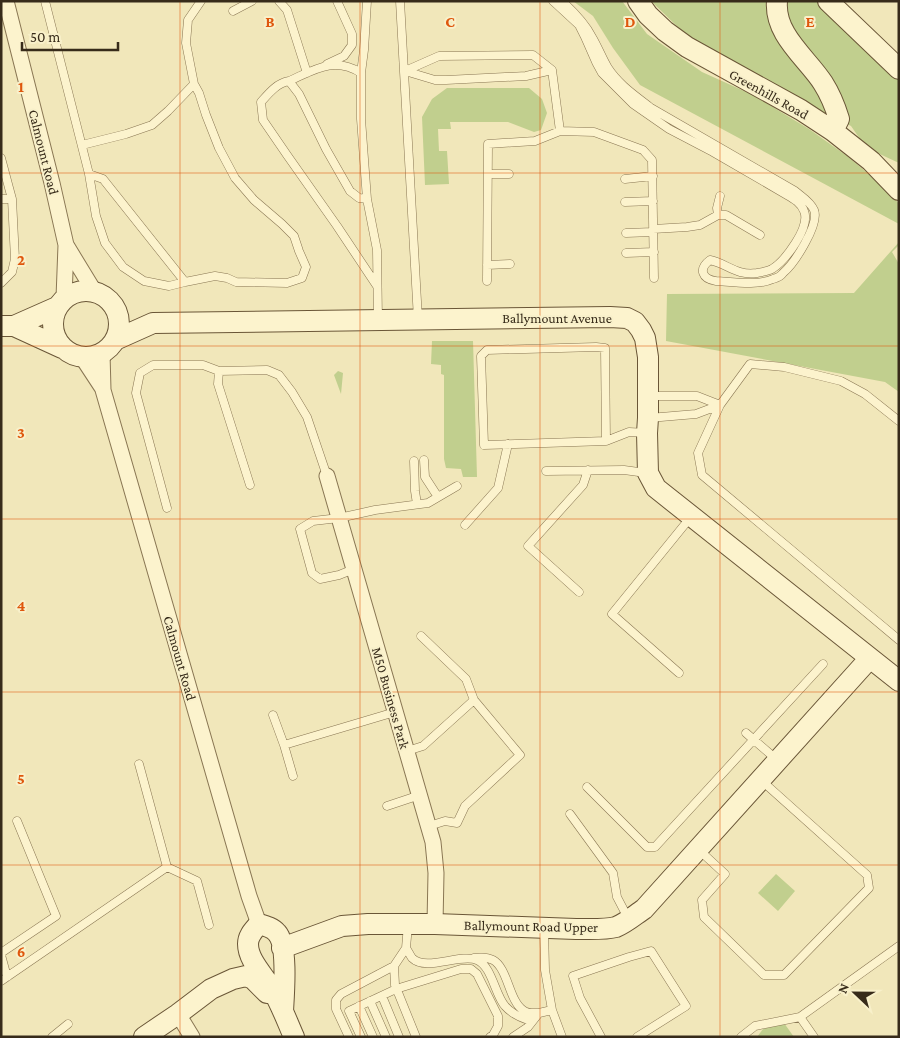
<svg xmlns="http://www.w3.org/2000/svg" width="900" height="1038" font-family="'Crimson Pro',serif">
<rect width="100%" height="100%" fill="#f1e7ba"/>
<path fill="#c1cf8e" d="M573,1H622L647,34L702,72L753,95L809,129L847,156L888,190L899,204V224L640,85L613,48L593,16Z
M651,1H820L899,78V163L871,150L860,139L851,126L823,112L686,35Z
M447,88H529L542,99L547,113L541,130L534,132L508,122H450L451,129H438L439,151H447L449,184L425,185L422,117L432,99Z
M899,242V245L892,252L899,264V392L885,382L666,341L667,294L854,293Z
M432,341H473L477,477H463L461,469L446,468L444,459V375L441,374V365L431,364Z
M338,371L343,373L341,394L334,375Z
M776,874L795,891L778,911L758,893Z
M784,1023L794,1037H757L763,1029Z"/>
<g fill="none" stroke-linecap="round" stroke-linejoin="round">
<defs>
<path id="lane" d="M45,1L89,174L103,179L185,282L215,276L227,278L236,282L287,283L302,278L306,267L299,251L294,236L282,224L254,200L235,178L219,148L206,115L199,93L194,84
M279,1L287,10L307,73
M400,1L418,319
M553,1L579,25L585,37L596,62L602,73L633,104L669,129L713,152L787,195C794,199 801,203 804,211C811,227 785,261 772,269C768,271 762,272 757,273C736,276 728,264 710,260C698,269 702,279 716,281C733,282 758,286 773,279C777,278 781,276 783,273C794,264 820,224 814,210C810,201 802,197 795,191L651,108C636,96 619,85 608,68C602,58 598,47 592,37C585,23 574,12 562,1
M233,11L252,1
M327,64L344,56L352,45V34L337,1
M405,71L439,56L533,55L552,70L560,131L594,132L643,150L652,160L654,278
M405,71L435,80H446L526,76L552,70
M361,73L364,50L367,1
M289,81C314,70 334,56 361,73V119L367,199L377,250L378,320
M82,145L126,134L152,125L168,111L194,84L186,43L188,20L201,1
M1,158L12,199L15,259L12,272L1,283
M89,174L96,216L105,243L123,267L144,281L169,286L185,282
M488,174H509
M625,179L653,176
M1,199H12
M367,199L359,198L350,191L326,149L299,94L289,81C277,83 269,93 261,102L263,120L287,155L337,226L377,286
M625,202L653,201
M718,215L717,208L720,196
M653,229L687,227L700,225L718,215H726L760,235
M626,233L653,232
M626,253L654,252
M487,265L510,264
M487,281L488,144L535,141L560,131
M219,371L218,384L250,485
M650,396H697L720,405
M649,418L696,414L720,405
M899,421L865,394L841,381L784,367L750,364L720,405L698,453L702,475L899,640
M606,441L605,348L596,347L487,350L481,356L484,445L606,441L629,432L647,433
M424,460L425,477L438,497
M414,461L415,491L417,504
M546,471L624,470L646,473
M167,508L136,393L140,373L153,365H203L219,371L267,370L279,375L292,392L307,417L327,476
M465,525L498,488L508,444
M354,569L339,575L320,579L312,573L300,529L313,521L339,518L375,510L428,503L457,486
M579,592L528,546L583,485L588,470
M679,673L612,614L690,518
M273,715L284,745L293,776
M746,733L776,759
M284,745L395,712
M407,751L423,746L474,700L466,679L421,636
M587,787L647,847H655L823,664
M387,806L420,795
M570,814L613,873L617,897L629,920
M429,826L445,821L457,823L465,806L520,755L474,700
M699,850L725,874L702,900L704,917L764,975H784L869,888L867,875L762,781
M167,867L197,881L209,925
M408,925L406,948L394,966L395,985L416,1037
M544,928L545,970L552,1010L562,1037
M406,948C408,951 410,955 412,958C426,972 460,953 477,960C492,966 495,995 505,1006C511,1013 519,1017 528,1020L539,1013
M1,953L56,916L17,821
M1,955L7,977
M474,958C480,957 487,957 493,960C508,968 509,1001 523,1010C527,1014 534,1013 539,1013
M1,981L167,867L139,764
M382,996L399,1037
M370,1001L386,1037
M359,1006L373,1037
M52,1037L68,1024
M349,1037L336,1009V1000L341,994L394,966
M361,1037L349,1011L396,989L461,969H471L477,974L498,1016V1026L493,1035L490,1037
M513,1037L528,1027L539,1013L552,1010
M601,1037L580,998L573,976L629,957L651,951L686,1006L637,1037
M741,1037L755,1026L800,1017
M814,1037L800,1017L899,946"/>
<path id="street" d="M6,1L52,183L66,245L64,298
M66,245L94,291
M102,353L103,390L249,896L259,924
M82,357L103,389
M327,476L433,842L436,873L435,924
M178,1014L192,1037"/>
<path id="secondary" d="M638,1L648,15L665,31L687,47L801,110L833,131L871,161L899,190
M777,1C774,35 807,58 823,83C830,94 835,106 839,119L833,131
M828,1L899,69
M53 324a33 33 0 1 1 66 0a33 33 0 1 1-66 0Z
M1,326H14L57,307
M14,326L62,348
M115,340L153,323L610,317L627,318L635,322L641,330L645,338L648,357V418L647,433L648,473L656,488L899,681
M282,948L342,926L368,924H435L576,929C588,929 605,930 616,927C626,923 635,915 644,909L870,658
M283,1011C284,994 288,945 277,933C273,928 266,926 259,924C254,930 248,935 248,944C248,961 265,976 273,991C281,1005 287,1021 294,1037
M144,1037L178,1014L211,989L233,979L246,976L253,979L267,993"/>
</defs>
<use href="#lane" stroke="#897653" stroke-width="9"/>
<use href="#street" stroke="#897653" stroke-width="17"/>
<use href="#secondary" stroke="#6a5637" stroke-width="22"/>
<use href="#lane" stroke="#fcf3cd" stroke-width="8"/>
<use href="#street" stroke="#fcf3cd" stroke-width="15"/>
<use href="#secondary" stroke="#fcf3cd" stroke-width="20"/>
</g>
<path fill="none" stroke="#df570d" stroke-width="1" stroke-opacity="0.55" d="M180,1V1037M360,1V1037M540,1V1037M720,1V1037M1,173H899M1,346H899M1,519H899M1,692H899M1,865H899"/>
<g text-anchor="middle" stroke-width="4" stroke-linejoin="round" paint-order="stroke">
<g font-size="14" fill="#372b1a" stroke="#f8f0ca">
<text transform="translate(769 94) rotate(29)" y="5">Greenhills Road</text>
<text transform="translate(44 152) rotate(76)" y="5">Calmount Road</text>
<text x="557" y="323">Ballymount Avenue</text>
<text transform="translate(180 658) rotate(74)" y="5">Calmount Road</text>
<text transform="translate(391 698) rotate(74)" y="5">M50 Business Park</text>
<text transform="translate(531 926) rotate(1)" y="5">Ballymount Road Upper</text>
</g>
</g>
<g font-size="16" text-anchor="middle" font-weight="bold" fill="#df570d" stroke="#f8f0ca" stroke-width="4" stroke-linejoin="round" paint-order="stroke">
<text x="270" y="27">B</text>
<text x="450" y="27">C</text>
<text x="630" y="27">D</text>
<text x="810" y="27">E</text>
<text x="21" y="92">1</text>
<text x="21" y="265">2</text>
<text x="21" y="438">3</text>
<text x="21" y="611">4</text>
<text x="21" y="784">5</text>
<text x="21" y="957">6</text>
</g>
<rect width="900" height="1038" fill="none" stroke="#372b1a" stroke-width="5"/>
<g transform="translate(855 993) rotate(292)" stroke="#f8f0ca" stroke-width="4" paint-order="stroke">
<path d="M0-4L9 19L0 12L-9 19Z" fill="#372b1a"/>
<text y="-8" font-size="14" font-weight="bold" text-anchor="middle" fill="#372b1a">N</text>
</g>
<path d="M22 42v8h96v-8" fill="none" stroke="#372b1a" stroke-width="2.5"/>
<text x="30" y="42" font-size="15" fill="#372b1a" stroke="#f8f0ca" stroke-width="4" paint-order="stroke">50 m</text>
</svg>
